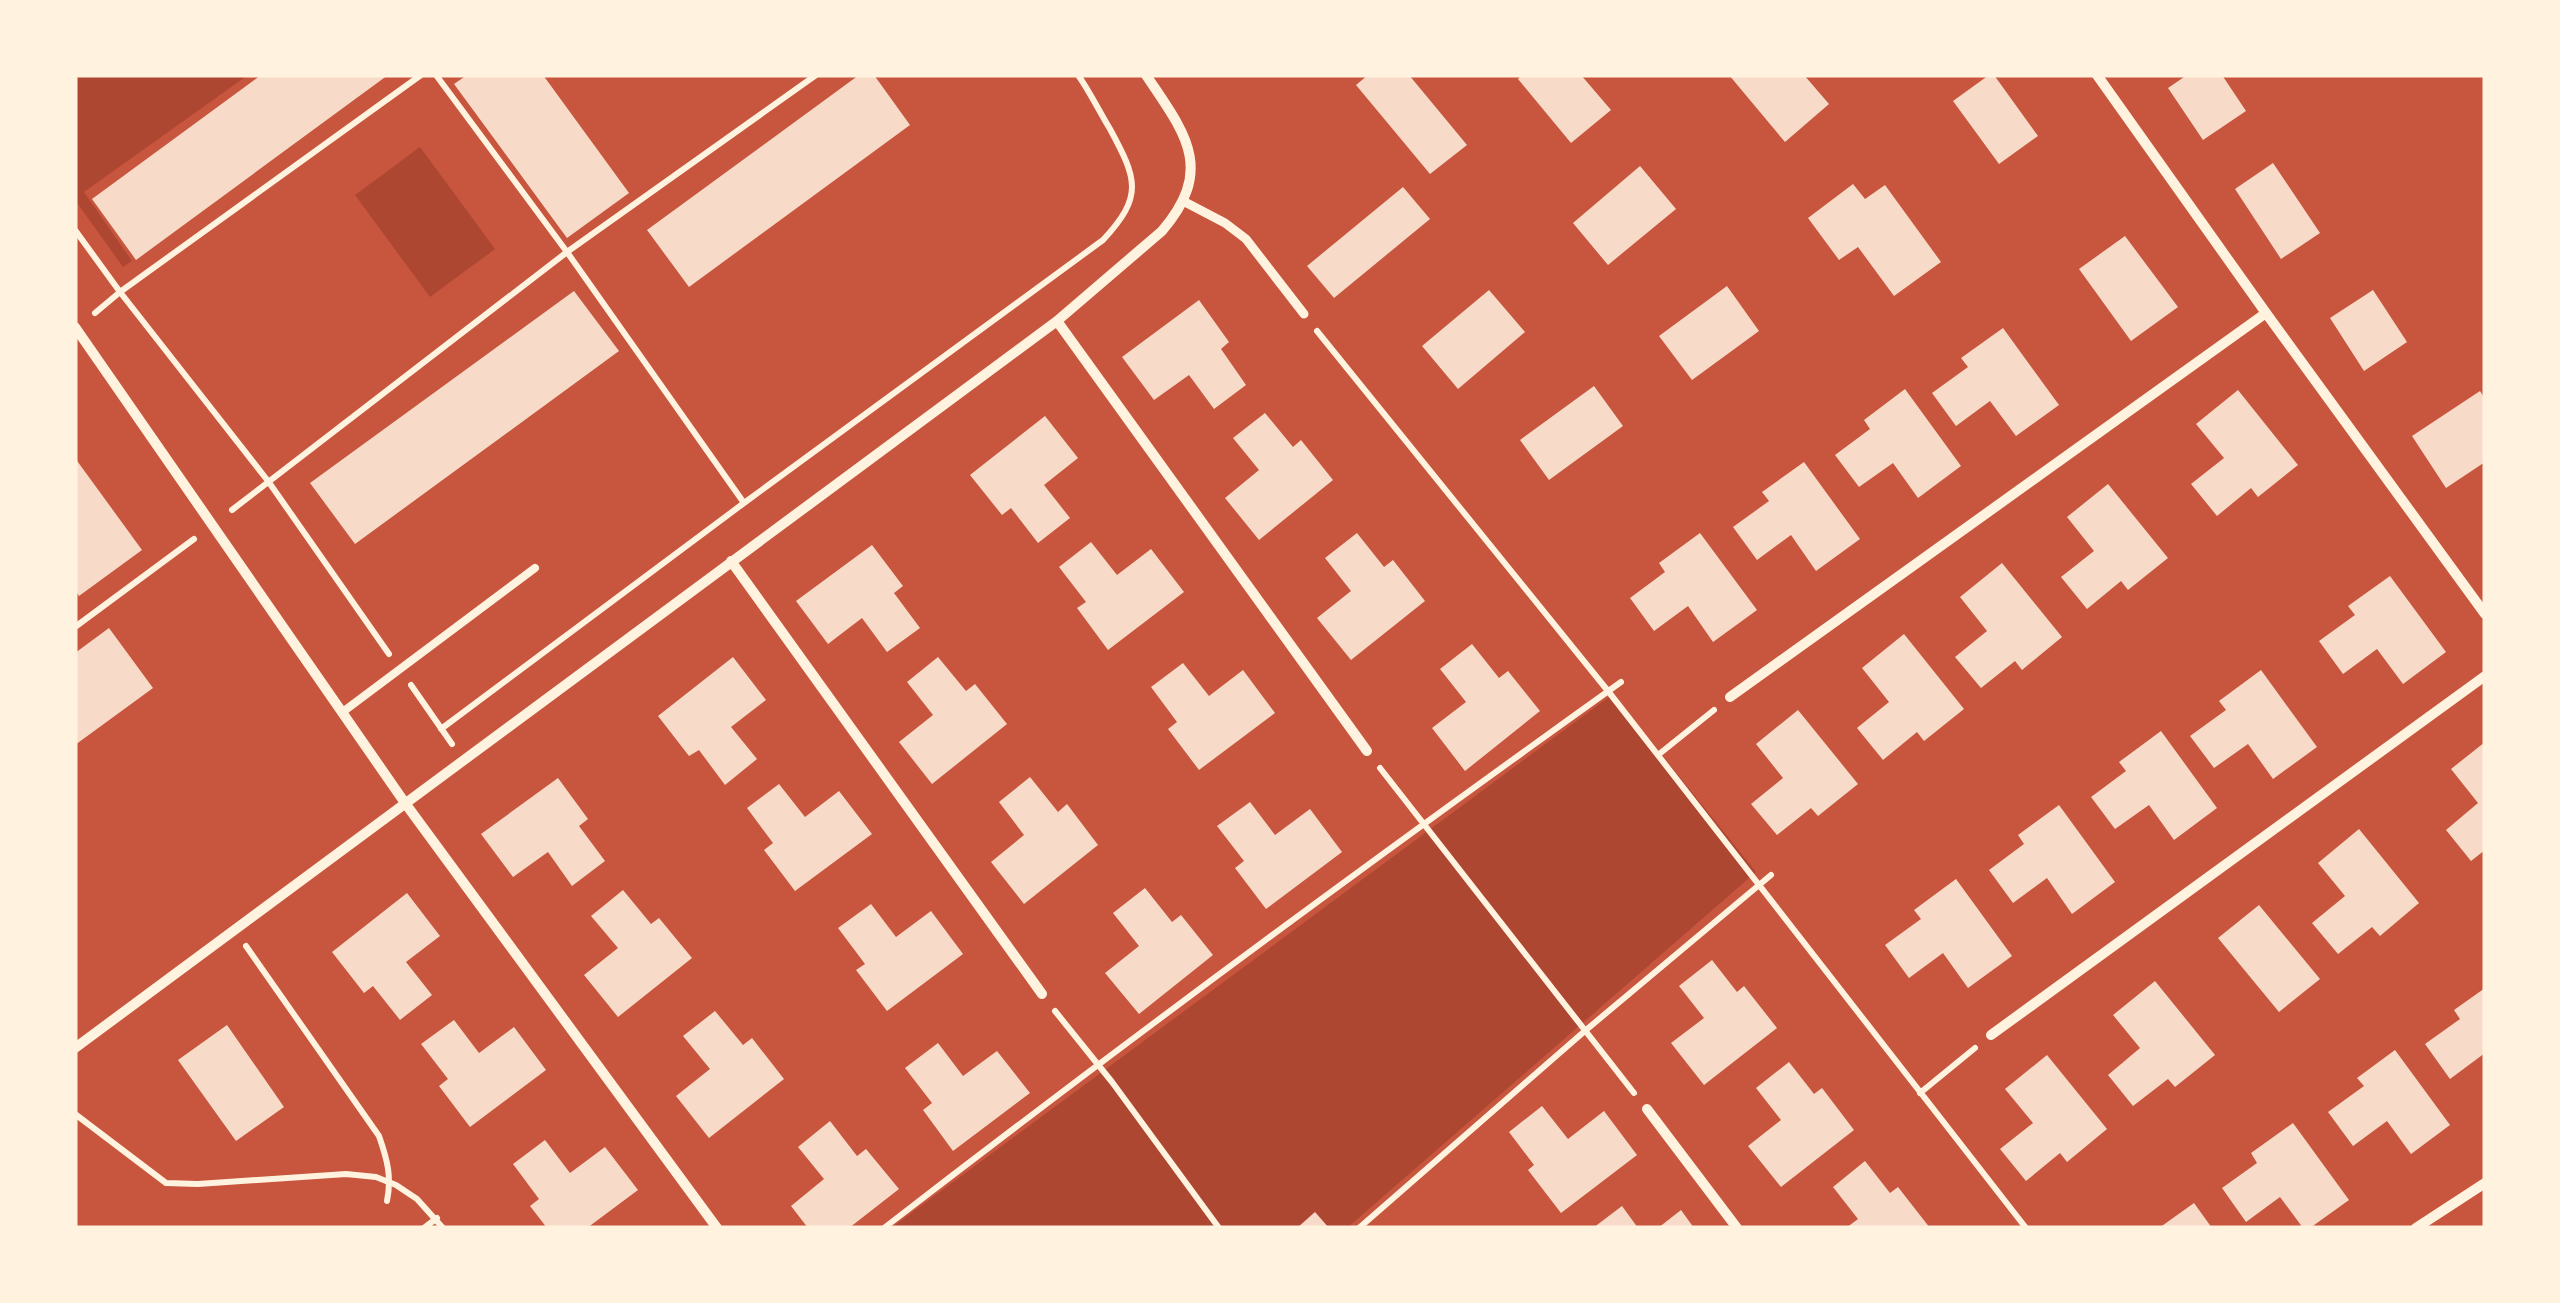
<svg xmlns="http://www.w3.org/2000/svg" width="2560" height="1303" font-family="'PT Sans',sans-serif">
<rect width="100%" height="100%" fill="#c8553d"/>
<path fill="#ae4732" d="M75,75H248L84,192L132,261L123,267L75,200Z
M420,147L495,249L430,297L355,195Z
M1613,694L1756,872L1347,1228H891Z"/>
<path fill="#f7dbc8" d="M261,75H388L136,260L92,199Z
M467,75H543L629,193L567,238L454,84Z
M859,75H874L910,125L689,287L647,230Z
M1368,75H1409L1467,145L1430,174L1356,85Z
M1522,75H1581L1611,110L1571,143L1518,79Z
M1729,75H1804L1829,104L1785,142Z
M1989,75H1994L2038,136L1999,164L1953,101Z
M2187,75H2222L2246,111L2203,140L2168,88Z
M2273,163L2320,233L2281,259L2235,189Z
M1640,166L1676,209L1608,265L1573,223Z
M1853,184L1865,199L1885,185L1941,262L1894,296L1858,247L1839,260L1808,218Z
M1403,187L1430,219L1334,298L1307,266Z
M2125,236L2178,307L2131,341L2079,269Z
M1727,286L1759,331L1692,380L1659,336Z
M1489,290L1525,332L1458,389L1422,346Z
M2373,290L2407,342L2364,371L2330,318Z
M574,291L619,351L355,544L310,483Z
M1199,300L1229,342L1221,349L1246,385L1214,409L1189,375L1154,400L1122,357Z
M2003,328L2059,405L2016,436L1990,401L1956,426L1932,393L1968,367L1961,358Z
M1594,386L1623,426L1549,480L1520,440Z
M1905,389L1961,466L1918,498L1893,463L1859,487L1835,455L1870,429L1864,420Z
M2238,390L2298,465L2258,497L2251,488L2217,516L2191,484L2224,458L2196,424Z
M2480,391L2485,399V462L2446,488L2412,436Z
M1265,413L1293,447L1301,440L1333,480L1259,540L1225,498L1259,470L1233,438Z
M1045,416L1078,458L1044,485L1070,518L1038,543L1011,508L1002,515L970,475Z
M75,458L142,550L79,596L75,590Z
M1804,462L1860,539L1816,571L1791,535L1757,560L1733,527L1769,501L1762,492Z
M2108,484L2168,558L2128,590L2121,581L2087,609L2061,577L2094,551L2067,517Z
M1357,533L1384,567L1393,560L1425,601L1351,660L1317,618L1351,591L1325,558Z
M1700,533L1757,610L1713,642L1688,606L1654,631L1630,598L1665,572L1659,563Z
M1091,542L1117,575L1151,549L1184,592L1108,650L1077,608L1086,602L1059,567Z
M872,545L903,586L894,593L920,628L887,652L862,618L828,644L796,601Z
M2002,563L2062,637L2022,670L2015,661L1981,688L1955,657L1987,631L1960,597Z
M2390,576L2446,652L2403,684L2377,649L2343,674L2319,641L2355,615L2348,606Z
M109,628L153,688L75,745V653Z
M1904,634L1964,709L1924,741L1917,732L1883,760L1857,728L1889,702L1862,668Z
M1472,644L1499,678L1508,671L1540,711L1465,771L1432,728L1466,702L1440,669Z
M733,657L766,700L731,727L757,759L725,785L699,750L689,756L658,716Z
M938,657L966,691L975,684L1007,724L932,784L899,742L933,715L907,682Z
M1183,663L1209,696L1243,670L1275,713L1199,770L1168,729L1177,722L1151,687Z
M2261,670L2317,747L2273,779L2248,744L2214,768L2190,736L2226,710L2219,701Z
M1798,710L1858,784L1818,816L1811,808L1777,835L1751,804L1783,778L1756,744Z
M2161,731L2217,808L2174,840L2149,805L2115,829L2091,797L2126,771L2119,762Z
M2485,742V850L2471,861L2446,830L2478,803L2451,769Z
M1030,777L1058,812L1067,804L1098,845L1024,904L991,862L1024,835L999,802Z
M558,778L588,819L579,826L605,861L572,886L548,852L513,877L481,834Z
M779,784L805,817L839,791L872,834L795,891L764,850L773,843L747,808Z
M1250,802L1275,835L1310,809L1342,852L1266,909L1235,868L1244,861L1217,826Z
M2059,805L2115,882L2072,914L2047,878L2013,903L1989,870L2024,844L2018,835Z
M2359,829L2419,903L2380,936L2372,927L2338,954L2312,923L2345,896L2318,863Z
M1956,879L2012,956L1968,988L1943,953L1909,978L1885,945L1921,919L1914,910Z
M1145,888L1172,922L1181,915L1213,955L1139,1014L1105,973L1139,946L1113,913Z
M623,890L651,924L659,918L692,958L618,1017L584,975L618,948L591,916Z
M407,893L440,936L406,962L432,995L400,1020L373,986L364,993L332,952Z
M871,904L896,937L931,911L963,954L887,1011L856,970L865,964L838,928Z
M2259,905L2320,979L2279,1012L2218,938Z
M1712,960L1737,992L1744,986L1777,1028L1704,1085L1671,1043L1704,1018L1679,986Z
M2155,981L2215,1055L2175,1087L2168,1079L2133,1106L2108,1075L2140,1048L2113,1015Z
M2485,988V1053L2450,1079L2425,1044L2460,1019L2454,1010Z
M715,1011L743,1045L752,1038L784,1079L709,1138L676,1096L710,1069L683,1036Z
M454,1020L479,1053L514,1027L546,1070L470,1127L439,1086L448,1079L421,1044Z
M227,1025L284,1107L236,1141L178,1060Z
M938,1043L963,1076L997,1051L1030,1093L953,1151L923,1110L932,1103L905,1068Z
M2395,1050L2450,1125L2411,1154L2387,1121L2353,1146L2328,1112L2364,1086L2357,1078Z
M2047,1055L2107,1129L2067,1162L2060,1153L2026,1181L2000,1149L2033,1123L2005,1089Z
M1789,1062L1814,1094L1822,1088L1854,1130L1781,1187L1748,1146L1781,1120L1756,1088Z
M1542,1106L1568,1139L1604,1111L1637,1155L1561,1213L1528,1170L1534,1165L1509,1132Z
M830,1121L857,1156L866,1149L899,1189L849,1228H808L791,1206L824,1179L798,1147Z
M2293,1123L2349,1200L2310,1228H2303L2280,1197L2246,1222L2222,1188L2257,1163L2251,1153Z
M545,1140L570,1173L605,1147L638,1190L587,1228H547L530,1206L539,1199L513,1164Z
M1865,1161L1890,1193L1898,1187L1930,1228H1846L1858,1219L1833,1187Z
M2194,1203L2212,1228H2159Z
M1622,1206L1638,1228H1593Z
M1681,1210L1694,1228H1658Z
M1315,1212L1329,1228H1297Z"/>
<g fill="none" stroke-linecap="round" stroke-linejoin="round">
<path stroke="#fff3e0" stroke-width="6" d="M436,75L567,252L744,503
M75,230L120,292L268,481L389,654
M95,313L120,292L421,75
M1317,331L1608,691L2026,1228
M232,510L567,252L816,75
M75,627L194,539
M411,685L452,744
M441,729L744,503L1103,240C1144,196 1137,179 1110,129C1099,111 1090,92 1078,75
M1658,755L1714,710
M1380,768L1634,1093
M246,946L379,1136C387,1159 392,1176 387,1201
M1055,1011L1112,1082L1219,1228
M1920,1093L1975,1048
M75,1114L166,1183L198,1184L346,1174L376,1177L396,1185L417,1199L443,1228
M424,1228L437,1218
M884,1228C1126,1041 1372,860 1621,682
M1359,1228L1586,1030L1771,875"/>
<path stroke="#fff3e0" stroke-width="8" d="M344,711L535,568"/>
<path stroke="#fff3e0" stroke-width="9" d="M1183,201L1225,223L1246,239L1304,314"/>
<path stroke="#fff3e0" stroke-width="10" d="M2097,75L2266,313L2485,614
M1057,321L1367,751
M75,327L405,803L717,1228
M731,561L1042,994
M1730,697L2266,313
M1991,1035L2485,676
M75,1048L1057,321L1162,231C1216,168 1184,132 1146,75
M1647,1109L1737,1228
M2416,1228L2485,1183"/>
</g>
<rect width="2560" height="1303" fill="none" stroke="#fff3e0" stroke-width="155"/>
</svg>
